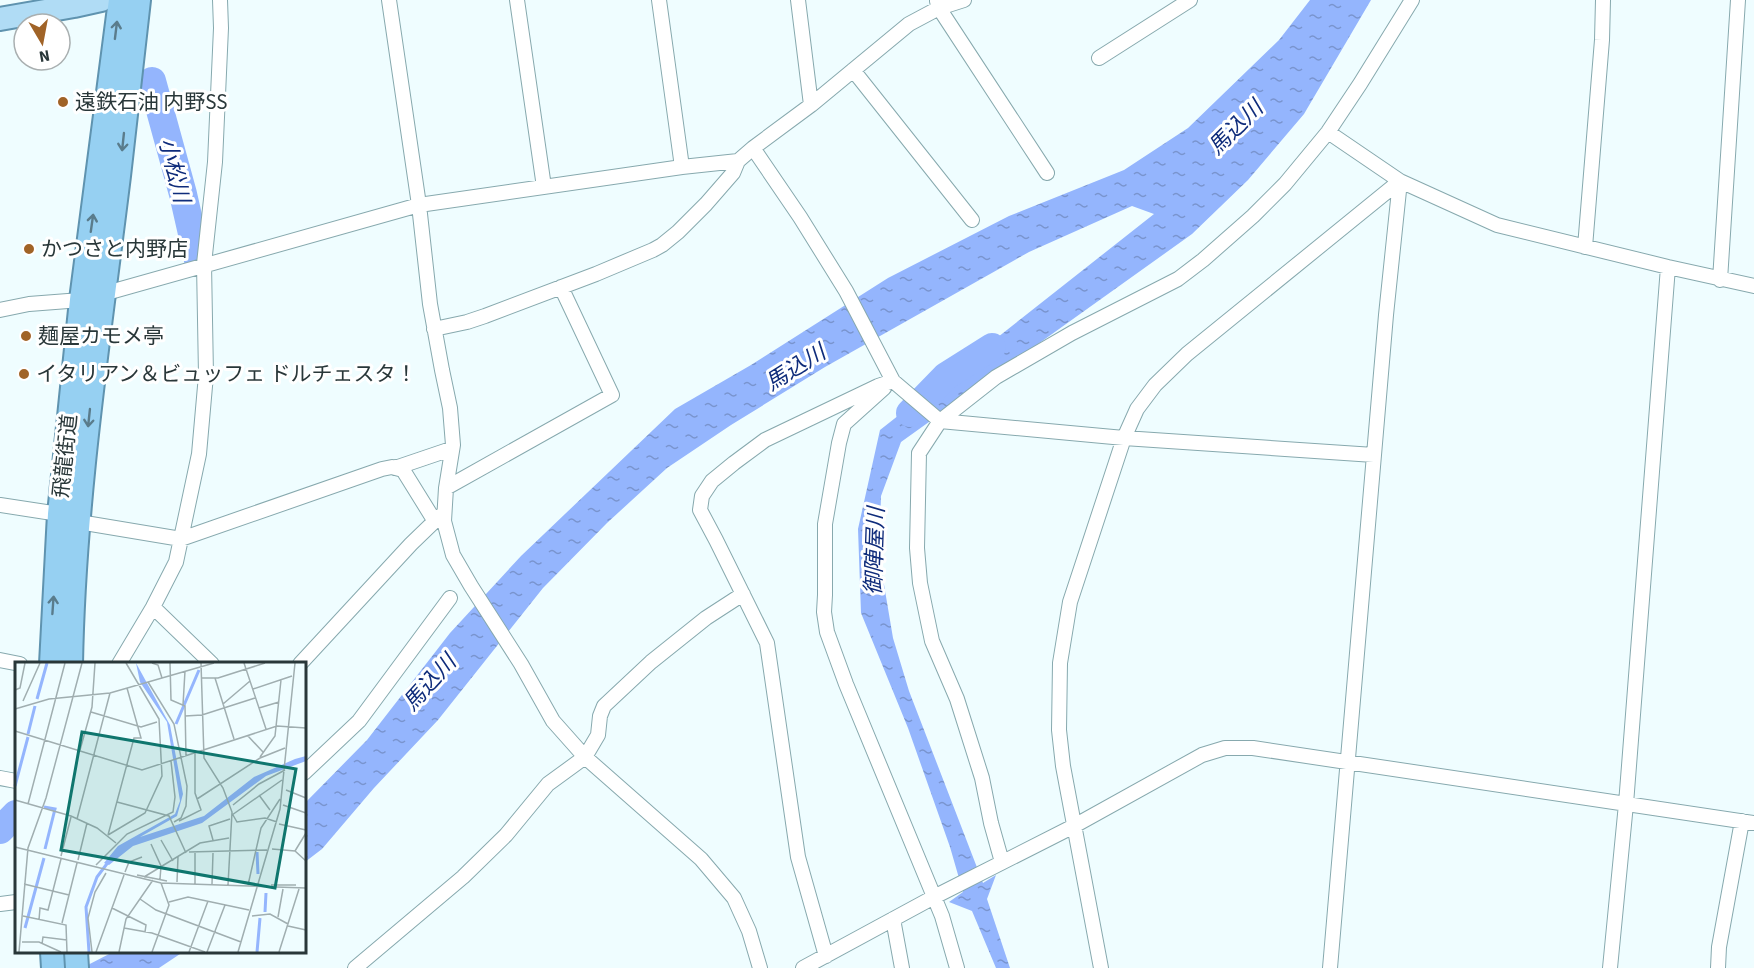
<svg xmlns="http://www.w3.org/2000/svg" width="1754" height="968" font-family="'Source Sans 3','Noto Sans JP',sans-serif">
<defs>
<pattern id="water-ripples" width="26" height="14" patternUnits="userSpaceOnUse" patternTransform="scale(1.5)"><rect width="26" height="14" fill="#94b5fd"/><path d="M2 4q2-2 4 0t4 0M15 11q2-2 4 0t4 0" fill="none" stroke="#7994ce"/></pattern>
</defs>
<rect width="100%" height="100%" fill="#effdff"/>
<path fill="url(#water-ripples)" d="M1310,0H1371L1304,114L1248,180L1192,234L901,442L881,496L879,555L893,638L909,691L983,883L996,875L987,899L1010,968H996L972,911L949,902L963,892L950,847L908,728L861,613L858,529L880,430L1154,214L1132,206L1029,252L825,367L731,425L667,468L607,523L543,588L438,720L374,788L322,849L305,862V803L367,740L450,633L521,556L675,409L751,365L888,278L1009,216L1124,170L1188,128L1279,40Z
M113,952H183L159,968H82Z"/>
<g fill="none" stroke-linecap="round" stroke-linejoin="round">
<path stroke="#94b5fd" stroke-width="28" d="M152,81L183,194L198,260
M910,413L946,376L992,347
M0,830L16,814"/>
<defs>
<path id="minor" d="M389,0L419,205L430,304L442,370L450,408L453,445L446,488L444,521L453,555L471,586L521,664L553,721L585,757L701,859L734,898L749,931L760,968
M517,0L544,187
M659,0L682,167
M798,0L811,105
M937,1L939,8L1047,173
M1099,58L1190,0
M853,70L972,220
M1328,132L1400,181L1497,225L1668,267L1754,286
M753,148L800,217L846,291L893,381L940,421L1124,438L1374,455
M1585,247L1602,40L1603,0
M1720,280L1738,0
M103,294L419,205L682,167L738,161
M0,310L29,304L81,300
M434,329L467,322L485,316L596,274L653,250L662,245L678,232L706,204L733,173L738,161L753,148L811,105L909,24L939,8L964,0
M884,388L844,424L839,443L825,524V595L824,612L827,632L846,684L942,916L957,968
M395,468L451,449
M446,488L612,395L561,287
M0,505L59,514
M79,522L181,539L382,469L392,467L403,470L434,520
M153,607L212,664
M0,660L20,664
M119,664L153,607L176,562L199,454L206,375L204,264L215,162L221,28L220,0
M300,664L411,544L440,516
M304,773L359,721L450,598
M0,778L16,781
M1002,862L991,823L982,778L957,699L932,641L920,583L917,548L919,453L940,421L996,377L1072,333L1178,279L1203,260L1253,216L1285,184L1328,132L1360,84L1412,0
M0,904L16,902
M893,919L902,968
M826,956L798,857L767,643L716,540L700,510L702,496L712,481L734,463L765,440L878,386L893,381
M355,968L463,877L506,835L548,784L585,757L598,735L600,716L604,706L651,662L706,618L743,594
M803,968L934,897L1074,826L1202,755L1225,748H1253L1754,823
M1101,968L1063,766L1059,730L1060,663L1070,602L1124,438L1137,409L1155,385L1187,354L1400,181
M1330,968L1386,315L1400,181
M1610,968L1626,804L1668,267
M1718,968L1719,947L1742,821"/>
<path id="primary" d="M0,19L74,6L101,0"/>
<path id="trunk" d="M51,664L59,514L81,300L120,0
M71,664C74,500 99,338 119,176C126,117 132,59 139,0
M52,952L53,968
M76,952L77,968"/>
</defs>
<use href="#minor" stroke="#87a9ae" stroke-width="16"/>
<use href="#primary" stroke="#5f93af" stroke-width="26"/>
<use href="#trunk" stroke="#5f93af" stroke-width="26"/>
<use href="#minor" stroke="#fff" stroke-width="14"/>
<use href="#primary" stroke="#b0dcf5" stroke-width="22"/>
<use href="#trunk" stroke="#96d0f2" stroke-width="22"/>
</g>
<defs><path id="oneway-shaft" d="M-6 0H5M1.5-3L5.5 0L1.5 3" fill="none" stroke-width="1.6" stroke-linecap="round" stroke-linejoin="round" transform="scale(1.5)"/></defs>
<g stroke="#5a7c8c">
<use href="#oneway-shaft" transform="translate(116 30) rotate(-83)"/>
<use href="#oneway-shaft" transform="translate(123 142) rotate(96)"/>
<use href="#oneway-shaft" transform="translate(92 223) rotate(-82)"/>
<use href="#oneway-shaft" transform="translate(89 418) rotate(96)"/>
<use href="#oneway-shaft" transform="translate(53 605) rotate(-86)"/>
</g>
<g fill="#a06327" stroke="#fff" stroke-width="2">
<circle cx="63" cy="102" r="6"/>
<circle cx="29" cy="249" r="6"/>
<circle cx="26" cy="336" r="6"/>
<circle cx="24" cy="374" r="6"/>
</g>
<g text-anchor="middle" stroke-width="6" stroke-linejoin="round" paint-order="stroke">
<g font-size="21" fill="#293739" stroke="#fff" text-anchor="start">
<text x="75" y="109">遠鉄石油 内野SS</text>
<text x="41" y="256">かつさと内野店</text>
<text x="38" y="343">麺屋カモメ亭</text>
<text x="36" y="381">イタリアン＆ビュッフェ ドルチェスタ！</text>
</g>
<g font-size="21" fill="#293739" stroke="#fff">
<text transform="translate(65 456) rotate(-84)" y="7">飛龍街道</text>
</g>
<g font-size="22" font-style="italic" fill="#0f2c7b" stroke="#fff">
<text transform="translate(1235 127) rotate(-45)" y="8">馬込川</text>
<text transform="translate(175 170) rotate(76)" y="8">小松川</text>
<text transform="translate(795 367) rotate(-32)" y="8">馬込川</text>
<text transform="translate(874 551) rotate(-88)" y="8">御陣屋川</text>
<text transform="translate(429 682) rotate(-48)" y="8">馬込川</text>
</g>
</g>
<g transform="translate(15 662)">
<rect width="291" height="291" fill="#effdff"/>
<path d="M121,1L155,63L168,132L162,154L125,175L189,154L239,115L280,97L291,94V99L251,114L187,161L118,184L94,203L89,201L103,184L160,152L165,139L152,60L125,20Z" fill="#94b5fd"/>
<path fill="none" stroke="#94b5fd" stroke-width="3" d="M22,37L32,1M161,62L184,8M13,72L20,44M0,124L13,75M29,145L40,147L30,187M242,190L243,212M250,250L251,231M10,266L29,196M74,290L71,245L82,215L94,199M242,290L245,256"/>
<path fill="none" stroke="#a0aeb0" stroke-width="1.5" d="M137,1L143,3L147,16M155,1L156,38L170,44L171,94M186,1L189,96L208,126L217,150L213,223M229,1L251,67M186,16H203L250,1M200,16L219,77M133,20L159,62L172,124L171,144L166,156L159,160M238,27L277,14M0,28L5,26L10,1M8,39L25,1M208,42L235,19M168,43L170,9M244,46L264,40M0,47L34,37L95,31L199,1M76,50L126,65L142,60M170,54L187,53L240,36M0,69L127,108L262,64L291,66M233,74L248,90M65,88L77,45L80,1M245,95L260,74L266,18M271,128L291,136M244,133L255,148M182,137L245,96L270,86M0,138L56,154L82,166L101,181M102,140L154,154L171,191M13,142L50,1M218,143L244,122L270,108M268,143L291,151M217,153L267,118M218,153L222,160L250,156L262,160M62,157L95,31M164,159L186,148L180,131V91M264,162L291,168M93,173L130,151L147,114L144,57L111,1M93,173L119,76H126L112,26M146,178L158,199M198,178L194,164L215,157M136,182L146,204L145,217M0,185L146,221L291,226M257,187L280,189L291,199M280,189L291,171M174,190L252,188M46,194L56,155M63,198L72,161M81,203L112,172L158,150L160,135L156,99M110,210L114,200L127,195M122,213L152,219M129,215L185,181L214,176M162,220L163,195M9,222L54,233M180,222V191M197,222L198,191M233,223L246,166L265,137M256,223H281M125,237L141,248L226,280M154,240L173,235L234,248M97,246L131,263L130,270M8,254L51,263L52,290M237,254L255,252L273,262M263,255L268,227M24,258L25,246L33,248L46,197M47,261L62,201M273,264L291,268M109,266L137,271L190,290M7,280H24L46,290M27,282L28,275L52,278M4,290L13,186L31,136L67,1M77,290L73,256L80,230L91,211M81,290L109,213M104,290L111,257L138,218M137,290L154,243L146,221M174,290L193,239M192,290L210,243M223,290L265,147L280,1M264,290L284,227"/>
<path fill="#0f766e" fill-opacity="0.15" stroke="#0f766e" stroke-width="3" d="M67,70L281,107L260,226L46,188Z"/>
<rect width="291" height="291" fill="none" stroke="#293739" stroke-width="3"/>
</g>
<g transform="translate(42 42) rotate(170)"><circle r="28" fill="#ffffff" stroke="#a9afb0" stroke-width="1.5"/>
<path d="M0-4.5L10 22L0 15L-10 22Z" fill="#a06327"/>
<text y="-9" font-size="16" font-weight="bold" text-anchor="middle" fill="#293739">N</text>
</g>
</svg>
